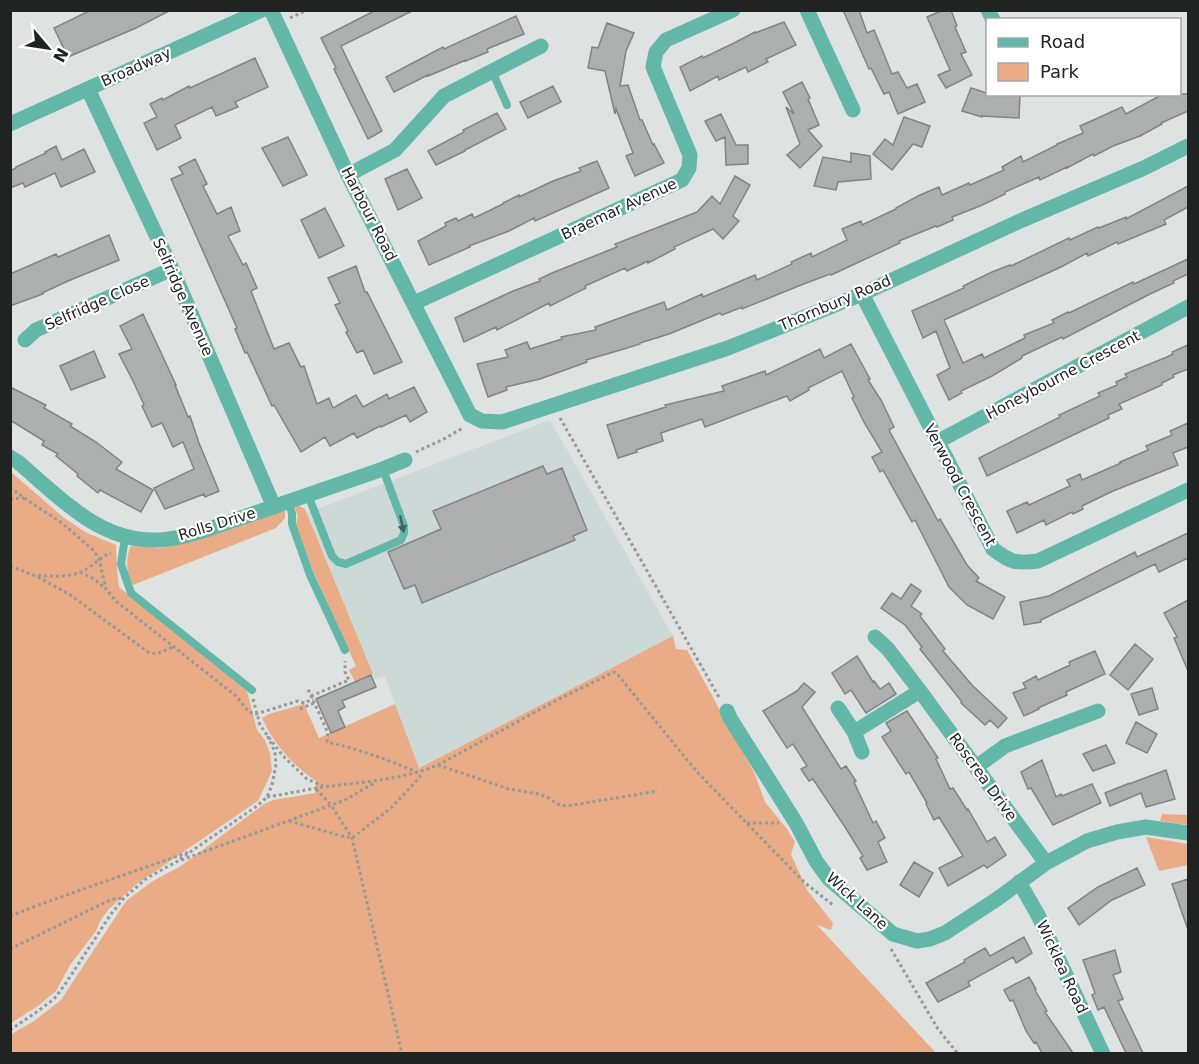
<svg xmlns="http://www.w3.org/2000/svg" width="1199" height="1064" font-family="'DejaVu Sans',sans-serif">
<rect width="100%" height="100%" fill="#dee2e1"/>
<path fill="#ccd9d6" d="M550,420L673,636L418,768L385,676L375,679L307,513Z"/>
<path fill="#eaac86" d="M11,472L63,517L85,532L116,545L117,570L119,587L247,691L257,730L265,740L270,753L272,771L258,801L138,883L109,909L100,921L96,931L70,965L56,991L38,1006L11,1023Z
M297,505L305,509L373,674L355,682L349,670L356,666L313,571L296,524L298,516L294,506Z
M285,510V518L276,528L133,585C126,573 125,559 131,546L160,548L186,543L223,532Z
M673,636L676,649L687,650L755,774L765,802L787,829L795,842L791,854L807,890L833,923L831,930L817,925L936,1053L11,1054L10,1035L34,1021L61,1000L126,901L153,881L181,866L264,804L273,800L315,793L316,781C293,766 273,743 262,718L269,714L304,704L319,738L395,704L419,768Z
M1162,814L1188,815V825L1160,821Z
M1146,837L1188,844V865L1159,871Z"/>
<path fill="#acafae" stroke="#818484" stroke-width="1.5" d="M91,10H171L136,28L68,57L54,28Z
M376,10H414L341,46L382,131L368,139L334,69L336,68L321,38Z
M843,10H859L867,33L874,30L892,74L898,72L907,88L917,84L925,102L898,114L889,92L884,94L871,68L869,69Z
M943,10H951L957,26L955,27L966,52L961,54L972,75L946,88L938,75L950,70L927,17Z
M516,16L524,34L487,49L488,52L466,61V60L428,76V75L394,92L386,77L443,47L444,49Z
M784,22L796,45L766,59L768,62L748,72L746,67L719,80L718,76L690,91L680,67L702,56L703,58L734,43L755,32V33Z
M607,23L634,33L626,51L620,86L628,85L640,120H642L653,145L654,144L664,163L635,176L626,156L633,153L616,109L615,114L605,71L588,68L592,47L598,48Z
M255,58L268,87L235,102L238,107L216,116L212,107L175,125L181,138L157,150L144,123L157,117L150,104L162,98L163,100L189,86L190,88Z
M802,82L810,98L808,99L819,125L808,130L822,146L800,168L787,155L800,144L786,107L794,114L783,92Z
M553,86L561,102L528,118L520,102Z
M971,88L987,93V94H1020L1019,118L982,116V117L962,111Z
M1163,94H1188V111L1161,123L1162,124L1140,136L1113,146L1094,156L1093,154L1067,168V167L1040,180L1039,177L1005,192V194L980,206L952,217L953,220L937,227L936,226L899,241L900,243L831,275L830,274L801,285L742,309V307L722,315L720,313L669,334L640,343V344L624,349L586,360L587,362L540,379L506,387L507,390L488,397L477,364L508,357L505,350L527,342L530,349L562,339L561,337L596,330L595,327L664,302L667,310L702,294L703,297L755,275L757,280L792,264L791,262L811,253L812,257L847,240L842,229L861,221L862,225L896,209V208L920,195L939,187L942,195L969,183L970,185L1004,170L1002,167L1021,156L1023,162L1057,145V144L1083,133L1080,126L1098,118L1122,107L1126,114Z
M497,113L506,129L465,150V151L436,165L428,151L464,132L463,130Z
M721,114L736,145H748V164L726,165L725,137L716,141L705,121Z
M904,117L930,126L922,147L913,144L892,170L873,154L885,139L893,145Z
M288,137L307,175L283,186L262,148Z
M56,146L62,160L84,149L95,172L61,187L55,173L25,187L23,183L10,188V171L16,168V167L46,153L45,152Z
M851,153L870,156L871,179L838,182L836,190L814,186L823,157L851,162Z
M195,159L207,184L203,186L217,214L231,207L240,231L228,236L243,265L246,263L257,288L251,291L274,349L289,343L301,367L304,366L317,404L329,398L333,408L356,395L363,407L387,394L389,399L414,387L427,412L410,422L406,415L381,427L380,426L357,438L354,433L330,446L325,437L301,452L274,405L272,406L247,352L245,353L235,329L237,328L171,179L183,174L179,167Z
M597,161L609,188L535,221L534,218L509,231L469,246L470,247L429,265L418,241L446,226L445,223L456,218L458,221L472,214L474,218L503,204V203L519,195V197L553,181L581,171L579,168Z
M407,169L422,198L398,210L385,179Z
M735,176L750,185L733,216L739,221L723,239L713,229L674,247L675,249L648,263V261L627,271L625,268L585,286L586,288L550,306L549,303L497,330L496,327L464,342L455,318L513,291L540,281L539,279L552,273L617,247L615,244L697,212L712,196L720,204Z
M1188,186V207L1164,220L1166,224L1118,244L1117,242L1088,256L1087,253L1061,267L944,320L963,363L982,354L984,358L1025,338L1024,335L1054,323L1052,320L1068,312L1069,313L1133,282L1134,284L1188,259V274L1173,281L1174,283L1150,294L1063,339L1062,337L1022,356V358L992,376L961,391L962,393L949,400L937,375L950,368L936,331L923,338L912,311L964,288L963,286L992,272L1010,265L1011,266L1069,238L1070,240L1098,227L1099,228L1126,217V219Z
M325,208L344,246L319,258L301,220Z
M109,235L119,260L68,281L42,293L43,294L10,306V274L56,254L58,257Z
M356,266L365,292H367L402,362L374,374L363,350L357,353L346,332L348,331L335,305L340,303L328,278Z
M143,314L176,385H175L188,417L190,416L199,443L219,491L205,497L204,494L165,509L154,488L194,469L183,442L173,447L162,423L152,427L142,406L144,405L134,383L119,354L132,349L120,326Z
M851,344L870,379L868,380L881,400L894,427L889,430L938,521L940,519L967,565L979,578L976,581L1005,597L993,619L967,605L949,587L915,520L912,522L883,470L880,472L872,457L882,452L865,424L852,398L854,397L842,371L808,388L809,390L790,401L787,396L705,427L702,419L661,433L663,441L636,450L637,452L618,458L607,425L666,407L665,405L724,391L722,386L765,371L766,375L820,349L824,358Z
M1188,345V369L1173,375L1174,377L1162,383V385L1119,404L1122,409L1108,415L1109,418L987,476L979,458L1060,417L1059,415L1100,396L1098,393L1117,385L1116,382L1127,377L1125,374L1167,357L1173,354L1172,352Z
M94,351L105,377L71,390L60,366Z
M10,387L46,405L44,408L72,424L70,426L96,442L122,462L116,469L153,490L141,512L100,490L98,493L77,476L78,474L56,456L58,454L42,445L44,441L10,420Z
M1188,423V447L1173,453L1178,465L1113,491L1082,506L1083,509L1073,514L1072,512L1046,525L1044,520L1017,533L1007,511L1027,502L1029,505L1070,486L1067,480L1080,474L1082,480L1121,463L1120,462L1148,450L1146,446L1172,435L1170,431Z
M543,466L547,474L562,468L587,530L573,536L575,540L422,603L415,585L404,589L388,552L441,529L433,511Z
M1188,533V558L1159,572L1155,564L1041,620V622L1024,625L1020,602L1049,596L1135,552L1137,557Z
M911,584L921,591L911,606L922,614L920,616L945,649L943,651L972,685L1007,718L998,728L990,720L985,725L961,703L962,702L920,649L922,647L905,625L881,608L892,593L901,599Z
M1188,600V671L1174,638L1177,637L1164,613Z
M1135,644L1153,659L1128,690L1110,675Z
M1095,651L1105,674L1066,692L1067,695L1038,708L1039,709L1024,716L1013,693L1026,688L1023,683L1036,676L1038,680L1070,665L1069,662Z
M857,656L873,682L874,681L880,689L889,683L896,694L866,713L851,690L845,694L832,673Z
M371,675L376,687L342,701L345,707L338,711L345,727L331,733L316,699Z
M804,683L815,692L802,707L841,769L846,766L856,781L854,782L873,823L876,821L885,838L878,842L887,862L867,870L860,858L863,856L845,827L813,779L809,781L801,769L807,766L793,744L787,748L763,711L797,691Z
M1152,688L1158,709L1139,715L1131,694Z
M907,711L938,758L936,759L950,789L953,788L967,810L968,809L987,842L995,837L1006,855L987,868L984,865L948,886L939,868L963,856L939,817L934,820L926,804L927,803L909,772L906,774L882,737L891,731L886,723Z
M1136,722L1157,734L1147,753L1126,743Z
M1106,745L1115,763L1093,771L1083,754Z
M1042,760L1056,797L1061,794L1062,796L1092,784L1101,803L1053,825L1031,788L1028,789L1021,772Z
M1166,770L1175,799L1146,807L1141,793L1110,806L1105,793L1130,783L1129,784Z
M914,862L933,873L919,897L900,885Z
M1137,868L1145,885L1112,900L1079,925L1068,908L1098,887Z
M1188,879V926L1187,927L1172,884Z
M1024,937L1032,953L1016,963L1013,957L968,982L970,986L938,1002L926,983L965,962L964,960L985,948L990,956Z
M1115,950L1121,972L1113,975L1123,999L1118,1001L1143,1053H1126L1104,1007L1098,1010L1092,995L1095,993L1083,960Z
M1029,977L1036,989L1035,990L1047,1011L1045,1012L1073,1053H1042L1036,1042L1034,1043L1026,1031L1013,1000L1010,1001L1004,990Z"/>
<g fill="none" stroke-linecap="round" stroke-linejoin="round">
<path stroke="#979a99" stroke-width="3" stroke-dasharray="3 3" stroke-linecap="butt" d="M290,18L307,10
M560,418L720,699
M416,452L442,440L463,428
M10,487L24,498L62,523L93,550L99,559L106,589L117,602L236,696L249,712L256,714L298,701L304,703L313,699
M10,499L24,498
M10,566L36,576L69,594L148,652L156,654L173,647
M80,572L94,579L106,589
M32,575C48,576 66,578 81,572C92,567 100,557 111,553
M311,696L349,680L345,672V661
M253,699L260,725L267,735L283,756L307,779L323,786
M300,709L314,703
M438,765L509,789L538,794L549,798L557,804L567,806L658,791
M316,789L331,805L352,838L402,1054
M267,797C286,794 304,790 323,787C362,782 401,780 438,765L559,699L614,672L618,675L697,772L805,883L833,905
M289,821L342,836L352,838L391,808L420,777L419,773C389,760 358,749 327,742L328,733L308,689
M747,823H779
M180,859L257,806L267,797L272,785L276,764L275,752L267,735
M10,916L41,904L189,852
M10,949L112,899L123,898
M891,949L938,1029L958,1054
M10,1030L38,1011L54,999L66,983L111,914L124,898L147,878L176,862L345,800L376,782"/>
<path stroke="#63b7a9" stroke-width="8" d="M492,71L507,105
M308,495L332,556L338,562L346,564L401,540L404,533V526L383,469
M288,502L292,513V524L310,575L345,650
M125,538L121,564L131,593L252,690"/>
<path stroke="#63b7a9" stroke-width="15" d="M271,10L348,175L470,415L482,421L502,422L728,348L862,294L1020,221L1144,168L1188,146
M807,10L853,110
M988,10L993,20
M88,89L172,269L274,507
M10,124L262,10
M348,175L395,150L444,96L541,46
M862,294L993,549C1010,562 1016,564 1038,561L1188,490
M414,303L682,180L689,168L690,155L653,67L656,52L666,40L733,10
M25,340L36,330L172,269
M937,442L1188,307
M10,457L18,462C58,496 98,541 155,540C174,540 192,534 209,529L383,469L405,460
M875,637L888,649L920,691L1046,863
M838,708L854,732L862,752
M727,711L730,718L796,823L816,861L829,879L893,934L917,941L930,939L945,933L997,899L1046,863L1087,841L1117,832L1146,827L1188,833
M854,732L920,691
M976,767L1005,746L1098,711
M1019,882L1038,915L1103,1054"/>
</g>
<defs><path id="oneway-solid" d="M-6-.8H1V-3.2L6.5 0L1 3.2V.8H-6Z" transform="scale(1.5)"/></defs>
<use fill="#3f655f" href="#oneway-solid" transform="translate(402 524) rotate(78)"/>
<g text-anchor="middle" stroke-width="4.5" stroke-linejoin="round" paint-order="stroke">
<g font-size="15" fill="#212222" stroke="#fff">
<text transform="translate(136 67) rotate(-24)" y="5">Broadway</text>
<text transform="translate(619 209) rotate(-25)" y="5">Braemar Avenue</text>
<text transform="translate(369 214) rotate(63)" y="5">Harbour Road</text>
<text transform="translate(183 297) rotate(66)" y="5">Selfridge Avenue</text>
<text transform="translate(97 303) rotate(-24)" y="5">Selfridge Close</text>
<text transform="translate(835 303) rotate(-23)" y="5">Thornbury Road</text>
<text transform="translate(1063 375) rotate(-28)" y="5">Honeybourne Crescent</text>
<text transform="translate(960 485) rotate(62)" y="5">Verwood Crescent</text>
<text transform="translate(217 524) rotate(-17)" y="5">Rolls Drive</text>
<text transform="translate(983 777) rotate(54)" y="5">Roscrea Drive</text>
<text transform="translate(857 901) rotate(42)" y="5">Wick Lane</text>
<text transform="translate(1062 967) rotate(65)" y="5">Wicklea Road</text>
</g>
</g>
<rect width="1199" height="1064" fill="none" stroke="#212222" stroke-width="24"/>
<rect x="986" y="18" width="195" height="78" fill="#ffffff" stroke="#a6a7a7" stroke-width="1.5"/>
<rect x="998" y="38" width="30" height="9" fill="#63b7a9" stroke="#a6a7a7" stroke-width="1.5"/>
<text x="1040" y="48" font-size="18" fill="#212222">Road</text>
<rect x="998" y="63" width="30" height="18" fill="#eaac86" stroke="#a6a7a7" stroke-width="1.5"/>
<text x="1040" y="78" font-size="18" fill="#212222">Park</text>
<g transform="translate(48 48) rotate(119)" stroke="#ffffff" stroke-width="4.5" paint-order="stroke">
<path d="M0-4.5L10 22L0 15L-10 22Z" fill="#212222"/>
<text y="-9" font-size="16" font-weight="bold" text-anchor="middle" fill="#212222">N</text>
</g>
</svg>
